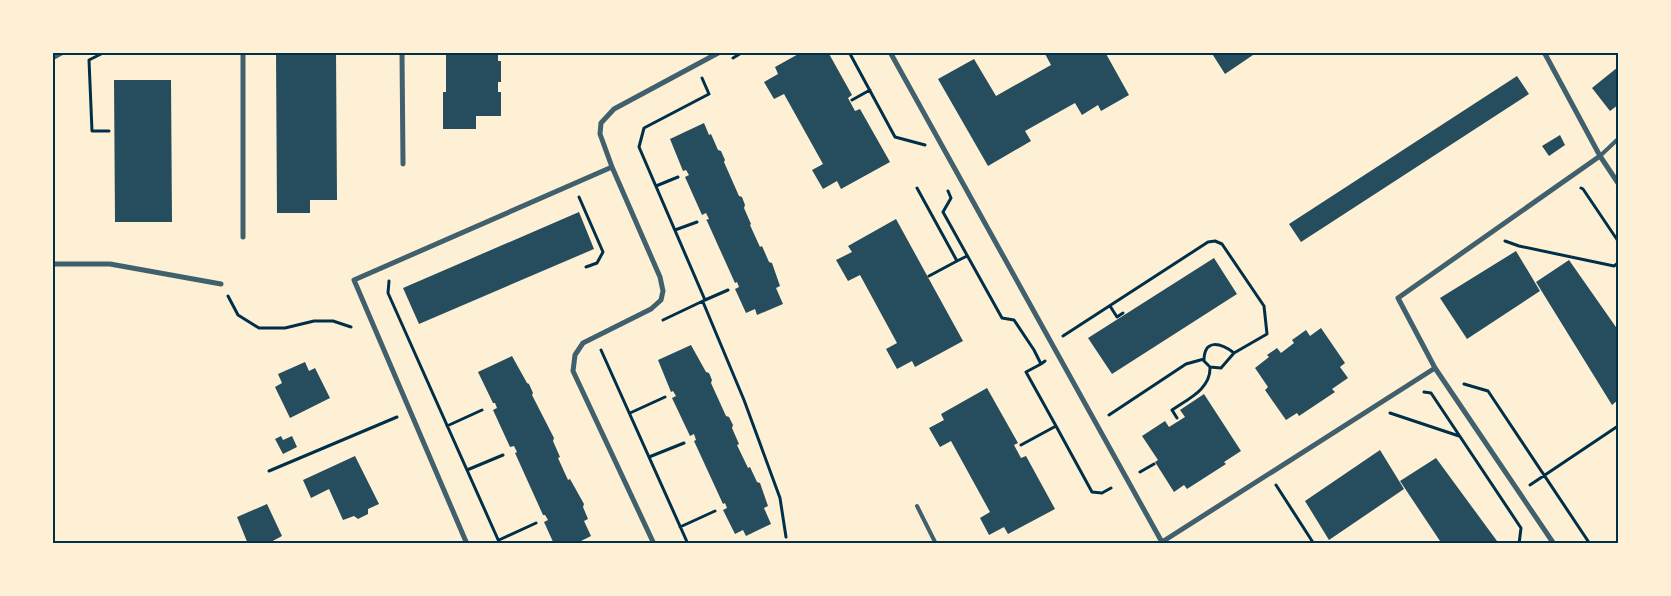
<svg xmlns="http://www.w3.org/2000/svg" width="1671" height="596" font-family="Manrope,sans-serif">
<rect width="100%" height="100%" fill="#fdf0d5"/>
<path fill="#264d5e" d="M276,52H336L337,200H310V213H277Z
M446,52H498V61H501V82H498V92H501V116H476V129H443V92H446Z
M802,52H828L852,95L848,98L855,111L860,109L890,162L841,189L837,181L823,189L812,170L823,164L784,94L774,99L764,82L778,74L775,67Z
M1044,52H1105L1129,95L1101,111L1098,105L1082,115L1075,103L1025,131L1031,141L988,166L938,79L974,59L996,96L1051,65Z
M1211,52H1251L1253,55L1225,74Z
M1618,67V105L1610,111L1592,88Z
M1517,76L1529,94L1301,242L1289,224Z
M114,80H171L172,222H115Z
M704,123L709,135L711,134L718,150L721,151L725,160L724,162L739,196L742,197L745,205L744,208L751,224L750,225L760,247L762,246L769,262L772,263L780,286L776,288L783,304L757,315L755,309L746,313L735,289L739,287L737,282L735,283L707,221L706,220L709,219L706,213L702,215L685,177L689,175L686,170L683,171L670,139Z
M1560,135L1565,145L1549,156L1542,146Z
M579,212L594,249L419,324L403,288Z
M896,219L963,341L915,367L912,361L897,369L886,349L897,343L860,275L848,281L836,260L852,252L848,246Z
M1516,251L1540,291L1467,339L1440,298Z
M1214,258L1237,294L1112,374L1088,338Z
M1569,260L1618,330V400L1612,405L1536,282Z
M1321,328L1345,363L1340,367L1348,378L1332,389L1335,392L1299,416L1297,413L1286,420L1265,390L1268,387L1255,368L1269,357L1267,355L1277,348L1281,353L1294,343L1292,340L1306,330L1310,336Z
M691,345L706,372L709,373L712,380L711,383L726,416L729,417L733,425L732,428L739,444L737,445L748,468L750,467L757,482L760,483L768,506L764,508L771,524L746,536L743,530L735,534L723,510L727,508L725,503L723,504L694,441L696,440L694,434L690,436L672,398L676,396L673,391L671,392L658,360Z
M512,356L527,383L529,384L533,393L532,395L554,438L553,441L560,457L558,458L568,480L570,479L584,504L583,507L588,519L584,521L591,536L575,544H554L544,522L548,520L545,515H543L515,453L517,452L514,446L510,447L493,410L497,408L495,403H493L478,372Z
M305,362L309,371L315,368L330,398L290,418L275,387L282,383L278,374Z
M987,388L1018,443L1014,445L1021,458L1026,456L1055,509L1008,534L1004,527L989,535L980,518L990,512L951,441L940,447L929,428L944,420L941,414Z
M1204,394L1241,451L1224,462L1226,464L1187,489L1184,485L1174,492L1155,462L1158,460L1142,436L1165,421L1169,427L1185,417L1180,410Z
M281,436L283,440L292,436L297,447L283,454L275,439Z
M1380,450L1404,489L1329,540L1305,501Z
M355,456L379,504L368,509V514L358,519L354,516L343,520L329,489L311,498L303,480Z
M1436,458L1497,541L1493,544H1442L1400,481Z
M267,504L282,536L267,544H248L237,517Z"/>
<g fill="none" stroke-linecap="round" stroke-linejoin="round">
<path stroke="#003049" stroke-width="3" d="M105,52L89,60L92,131H109
M208,52L215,53
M849,52L895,137L925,145
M733,58L743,52
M702,78L709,94L644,128L639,147L705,300L728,290
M852,100L870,90
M656,186L678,177
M917,188L957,261L967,256
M1581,188L1583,189L1618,241
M948,191L951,198L943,212L1002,318L1014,320L1034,350L1041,364L1045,361
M579,197L603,252L597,263L586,267
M675,230L697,222
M1505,241L1519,246L1614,266L1618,263
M929,276L957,261
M389,281L388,293L500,544
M228,296L238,315L259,328H285L314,321H333L351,327
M703,302L744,400L780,498L786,537
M1110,306L1117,317L1123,313
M663,320L705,300
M1063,336L1208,242L1215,241L1222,244L1264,306L1267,334L1234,353L1221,368L1210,367L1204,361C1204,338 1221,343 1234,353
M601,350L688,544
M1464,384L1488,391L1590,544
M1424,392L1431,393L1521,528L1519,544
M630,413L665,397
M1390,413L1459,436
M1109,415L1186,364L1204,359
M1177,418L1172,410C1188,399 1211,389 1210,367
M447,426L482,410
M1056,426L1092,492L1102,493L1111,488
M1021,445L1056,426L1026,372L1041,364
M649,457L684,443
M467,470L503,455
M269,471L397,417
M1140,472L1154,464
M1276,485L1314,544
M1530,485L1618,426
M680,527L715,511
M499,540L536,523"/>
<path stroke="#3f606c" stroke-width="4" d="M1600,156L1618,139
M917,506L936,544"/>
<path stroke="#3f606c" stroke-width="5" d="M243,52V237
M402,52L403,164
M890,52L1163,544
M1544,52L1600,156L1618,183
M52,58L63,52
M52,264H110L221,284
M1162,542L1435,368
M467,544L354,280L612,167
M654,544L573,371L575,355L583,343L651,309L661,300L663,291L660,277L612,167L600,134L601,123L614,109L720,52
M1554,544L1435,368L1398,298L1600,156"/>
</g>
<rect width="1671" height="596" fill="none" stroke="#fdf0d5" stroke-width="108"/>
<rect x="54" y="54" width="1563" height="488" fill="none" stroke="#003049" stroke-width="2"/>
</svg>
